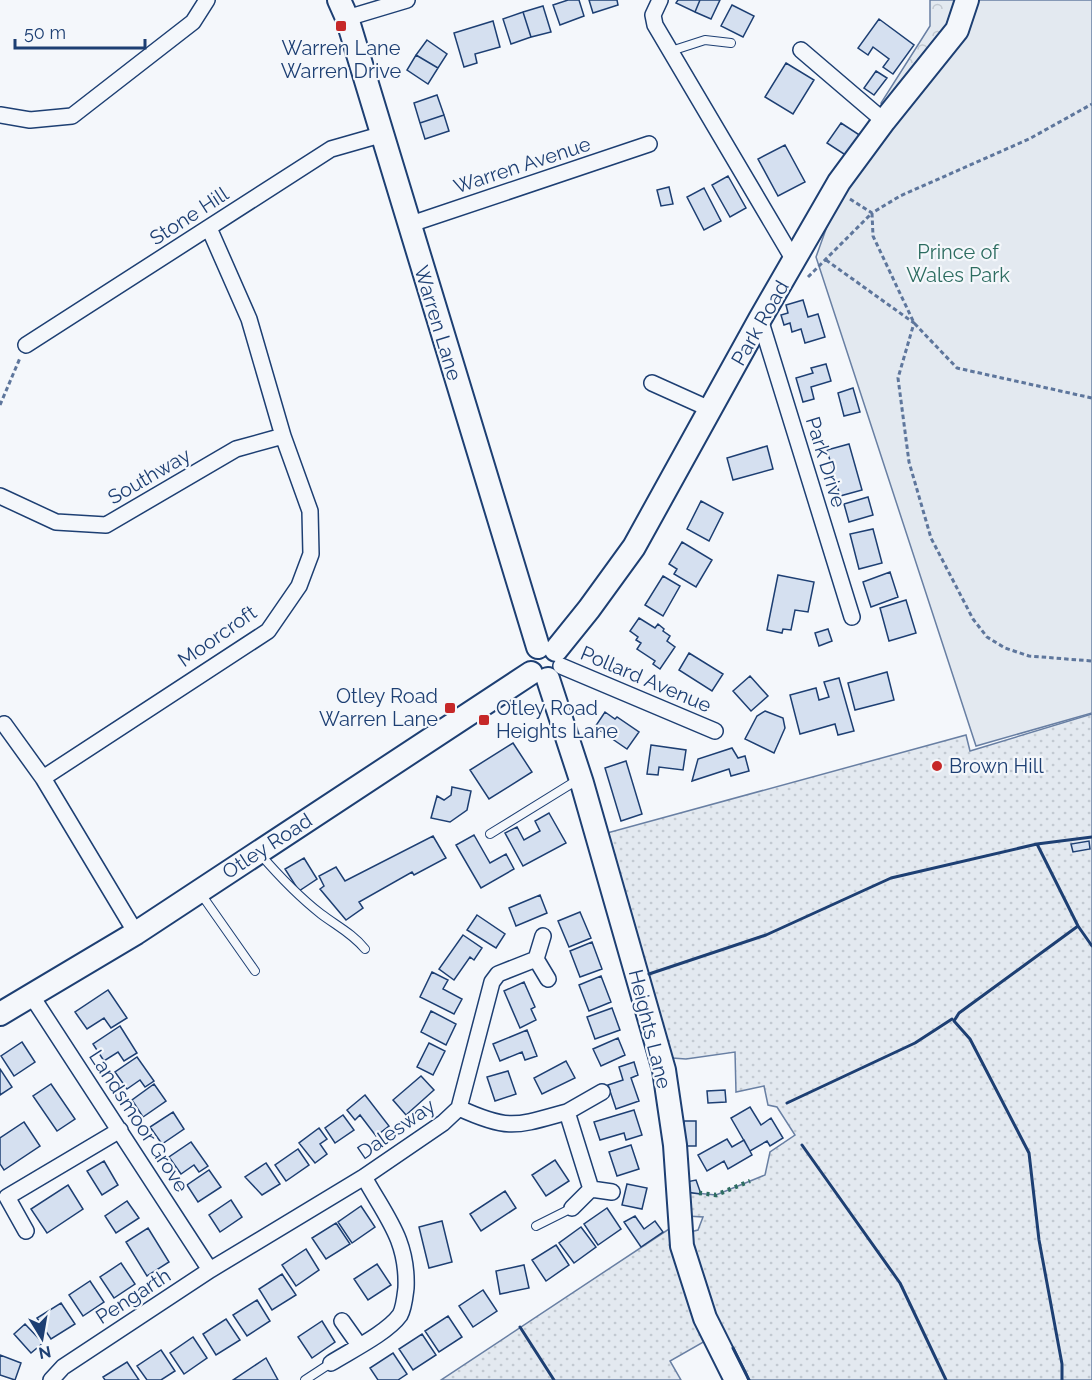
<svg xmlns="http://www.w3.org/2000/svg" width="1092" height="1380" font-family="Raleway,sans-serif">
<defs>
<pattern id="grass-dots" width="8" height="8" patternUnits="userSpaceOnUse" patternTransform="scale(1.5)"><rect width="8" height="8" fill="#e3e9f0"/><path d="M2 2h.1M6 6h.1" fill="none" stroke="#c2c9d1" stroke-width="1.8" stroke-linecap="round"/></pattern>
<pattern id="forest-crowns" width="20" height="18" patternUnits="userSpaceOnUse" patternTransform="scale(1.5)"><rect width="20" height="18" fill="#e3e9f0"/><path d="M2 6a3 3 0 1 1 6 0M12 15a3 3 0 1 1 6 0" fill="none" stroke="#c2c9d1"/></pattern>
</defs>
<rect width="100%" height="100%" fill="#f4f7fb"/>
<path fill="url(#grass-dots)" stroke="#687fa3" stroke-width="1.5" d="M1092,714V1380H749L703,1290L690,1232L698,1230L703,1217L687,1216L686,1192L716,1195L765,1175L770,1152L795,1135L777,1107L768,1105L764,1086L736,1092L735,1052L686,1059L672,1058L607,833L966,735L970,751Z
M672,1227L688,1302L707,1340L670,1361L681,1380H441Z"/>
<path fill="url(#forest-crowns)" stroke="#687fa3" stroke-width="1.5" d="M930,0H957L938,43L887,108L881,103L930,26Z"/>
<path fill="#e3e9f0" stroke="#687fa3" stroke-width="1.5" d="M974,0H1092V713L976,746L816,257L835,204Z"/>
<path fill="#d5e0f0" stroke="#1d3f73" stroke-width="1.5" d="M568,0H579L584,16L560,25L553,5Z
M589,0H617L618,5L593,13Z
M678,0H700L695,12L676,3Z
M700,0H720L711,19L695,12Z
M732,5L754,16L743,37L721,26Z
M543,6L551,32L531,37L523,12Z
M523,12L531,37L511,44L503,19Z
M879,19L914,45L893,74L883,67L889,59L873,47L868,55L858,48Z
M493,21L500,47L475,54L477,63L464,67L454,33Z
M427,40L447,54L438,68L416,55Z
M416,55L438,68L428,84L407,70Z
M786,63L814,80L793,114L765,97Z
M876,71L887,78L874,95L864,88Z
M437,95L444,115L420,123L414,103Z
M444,115L449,131L425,139L420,123Z
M841,123L861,136L847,156L827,143Z
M785,145L805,182L778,196L758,159Z
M728,176L746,208L730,217L712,185Z
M669,187L673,204L661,206L657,190Z
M704,188L721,221L704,230L687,197Z
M803,300L808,317L818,314L825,337L805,343L801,329L792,332L790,323L784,325L781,315L788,313L786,305Z
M826,364L831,381L811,387L814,399L803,402L796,378L813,373L811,368Z
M853,388L860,412L844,416L838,393Z
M849,444L862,490L840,496L827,450Z
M767,446L773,469L733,480L727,458Z
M868,497L873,515L849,522L844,504Z
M701,501L723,513L709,541L687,529Z
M873,529L882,563L859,569L850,534Z
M682,542L712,560L696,587L674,574L677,569L669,564Z
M890,572L898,597L871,607L863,582Z
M778,575L814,582L808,612L795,610L791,630L783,629L782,633L767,630Z
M663,576L680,586L663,616L645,605Z
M906,600L916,633L889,641L880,608Z
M639,618L655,628L658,624L664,629L663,631L670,636L667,641L675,647L660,669L653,664L655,661L637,649L641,643L636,640L638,637L630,631Z
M828,629L832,641L819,646L815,633Z
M689,653L723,674L712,691L679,670Z
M887,672L894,700L855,710L848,683Z
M750,676L768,696L751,711L733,691Z
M839,678L854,731L838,735L835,724L800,734L790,695L816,688L819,700L829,697L824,682Z
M765,711L783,718L785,728L774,753L745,739L757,716Z
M605,712L615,719L617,717L639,732L627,749L595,727Z
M513,743L532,772L489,799L470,770Z
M651,745L686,750L683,770L659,767L658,775L647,774Z
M732,748L738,758L745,756L749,771L731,776L729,769L692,781L698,759Z
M626,761L642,814L621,821L605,768Z
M452,787L471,791L467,810L450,822L431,818L437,796L444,800L451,795Z
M549,813L566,843L523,866L505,833L517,827L524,840L540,831L535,821Z
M474,835L490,863L506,854L514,869L481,888L456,845Z
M433,836L446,858L414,875L412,872L359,902L363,908L346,920L320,889L324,886L319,876L336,867L345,881Z
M1089,841L1090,849L1073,852L1071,844Z
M304,858L317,879L299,891L285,869Z
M540,895L547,913L516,926L509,908Z
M580,912L591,938L569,947L558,921Z
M477,915L505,934L496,948L467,930Z
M463,935L482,948L474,960L470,957L454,980L439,969Z
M592,942L602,969L580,977L570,951Z
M432,972L448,980L443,989L462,999L454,1014L420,997Z
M601,976L611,1002L589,1011L579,985Z
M524,982L535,1007L531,1009L536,1020L520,1028L504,991Z
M108,990L127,1018L111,1028L104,1018L87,1029L75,1012Z
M612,1008L620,1030L595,1039L587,1017Z
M431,1011L456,1024L446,1045L421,1032Z
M120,1026L137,1053L124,1061L118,1052L104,1061L93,1044Z
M527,1030L537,1056L525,1060L522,1052L500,1061L493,1044Z
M618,1038L625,1055L601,1066L593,1049Z
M22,1042L35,1062L14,1076L1,1056Z
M429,1043L445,1051L433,1075L417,1067Z
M137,1057L154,1081L145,1087L140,1080L127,1089L115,1072Z
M566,1061L575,1078L542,1094L534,1078Z
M634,1062L638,1075L631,1078L639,1101L616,1109L608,1085L623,1080L619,1067Z
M0,1069L12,1087L0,1095Z
M508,1071L516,1094L495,1101L487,1077Z
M421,1076L434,1090L406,1115L393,1100Z
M51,1084L75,1119L57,1131L33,1096Z
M154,1084L166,1101L143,1117L132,1100Z
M725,1090L726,1102L708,1103L707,1091Z
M365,1095L389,1126L376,1136L360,1115L355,1120L347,1110Z
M750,1107L761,1125L771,1118L783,1138L770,1146L767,1141L750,1151L731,1118Z
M634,1110L642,1135L626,1140L624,1133L600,1140L594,1122Z
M173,1112L184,1129L162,1144L150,1127Z
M343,1115L354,1130L335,1143L325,1128Z
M684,1121H696V1146H684Z
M24,1122L40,1146L4,1170L0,1164V1138Z
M319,1128L327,1139L320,1144L327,1154L315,1163L299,1143Z
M727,1139L732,1147L744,1140L752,1155L728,1169L724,1161L707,1171L698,1155Z
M191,1142L208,1166L199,1172L194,1165L181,1174L169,1157Z
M631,1145L639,1169L617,1176L609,1152Z
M298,1149L309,1165L286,1181L275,1165Z
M555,1160L569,1181L546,1196L532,1175Z
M104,1161L118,1185L102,1195L87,1171Z
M266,1163L280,1184L262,1195L245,1177Z
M209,1170L221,1187L198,1202L187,1185Z
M696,1180L701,1194L686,1192V1182Z
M627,1184L647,1188L642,1209L622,1205Z
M68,1185L83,1209L47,1233L31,1209Z
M505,1191L516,1208L481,1231L470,1214Z
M231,1200L242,1217L220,1232L209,1215Z
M127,1201L139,1218L116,1233L105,1216Z
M361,1206L375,1227L352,1243L338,1222Z
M607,1208L621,1229L598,1245L584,1224Z
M635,1216L644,1229L655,1221L663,1232L641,1247L624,1222Z
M442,1221L452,1262L429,1268L419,1227Z
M336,1223L350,1244L326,1259L312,1238Z
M581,1227L596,1247L574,1263L559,1243Z
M148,1228L169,1262L147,1276L126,1242Z
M556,1245L569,1265L546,1281L532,1260Z
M306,1249L319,1270L296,1286L282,1265Z
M121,1263L135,1284L114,1298L100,1277Z
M377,1264L391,1285L368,1300L354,1279Z
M524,1265L529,1288L500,1294L496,1271Z
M282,1274L296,1295L272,1310L259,1289Z
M90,1281L104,1302L83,1316L69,1295Z
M483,1290L497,1311L473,1327L459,1306Z
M257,1300L270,1321L247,1336L233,1315Z
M61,1303L75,1324L51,1339L37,1318Z
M448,1316L462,1337L439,1352L425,1331Z
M226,1319L240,1340L216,1355L203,1334Z
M322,1321L335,1342L312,1358L298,1337Z
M25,1324L43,1343L31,1353L14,1334Z
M422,1334L436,1355L413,1370L399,1349Z
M193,1337L207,1358L184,1374L170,1353Z
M161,1350L175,1371L161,1380H147L137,1366Z
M393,1353L407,1374L398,1380H378L370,1368Z
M0,1355L21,1363L15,1380L0,1375Z
M266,1358L278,1380H233Z
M127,1362L139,1380H105L103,1377Z"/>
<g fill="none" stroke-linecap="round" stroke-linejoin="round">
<defs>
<path id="lane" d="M671,51L705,40L731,43
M490,834L579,779
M260,854C279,876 298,896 321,914C337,926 353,934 365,949
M201,894L255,971
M536,1226L572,1208
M305,1380L331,1363"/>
<path id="street" d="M660,0L653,15L655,25L795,262
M347,18L407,0
M801,50L884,121
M0,115L30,120L72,116L193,22L207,0
M408,225L649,144
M760,319L852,617
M26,345L331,149L380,135
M652,383L712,410
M0,496L56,522L106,525L236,449L283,436
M561,666L715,731
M4,724L43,778
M136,933L43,778L268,631L299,586L311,554L310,511L283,436L249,319L209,228
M536,959L548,979
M31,995L210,1270
M459,1108C509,1131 516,1126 567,1112L591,1189L572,1208
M567,1112L602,1092
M591,1189L612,1192
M26,1231L7,1197L120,1130
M342,1321L359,1345
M331,1363C350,1351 387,1333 400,1315C404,1308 405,1296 406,1288C408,1240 386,1217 364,1177
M51,1380L63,1367L210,1270L364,1177L443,1123L459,1108L492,982L498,974L536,959L543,936"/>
<path id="secondary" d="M339,0L347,18L538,647
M556,650L589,609L634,547L760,319L839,182L884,121L957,30L967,0
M548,679L582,783L664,1070L675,1145L682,1246L705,1318L736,1380
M0,1014L136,933L531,673"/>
</defs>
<use href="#lane" stroke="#1d3f73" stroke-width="10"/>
<use href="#street" stroke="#1d3f73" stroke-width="18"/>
<use href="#secondary" stroke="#1d3f73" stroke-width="26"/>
<path stroke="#5e769c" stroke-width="3" stroke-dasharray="4.5 3" stroke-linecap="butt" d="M850,199L872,213L900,196L1029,139L1092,104
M872,213L873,236L914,323L957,368L1092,398
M826,260L914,323L898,378L909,462L931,538L973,619L987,637L1005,648L1029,656L1092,661
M808,277L872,213
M0,405L20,358"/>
<use href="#lane" stroke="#f4f7fb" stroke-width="8"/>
<use href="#street" stroke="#f4f7fb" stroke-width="15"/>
<use href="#secondary" stroke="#f4f7fb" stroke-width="22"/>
<path stroke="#2c6c60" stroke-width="4.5" stroke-dasharray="3 4.5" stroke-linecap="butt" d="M699,1193L716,1195L750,1181"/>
<path stroke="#1d3f73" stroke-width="3" d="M1037,844L1078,926L1092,946
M649,974L766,935L891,878L1037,844L1092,837
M787,1103L915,1043L952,1019
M802,1145L900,1283L946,1380
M520,1327L554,1380
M733,1348L749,1380
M1062,1380V1364L1039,1240L1029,1153L970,1039L954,1021L959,1013L1078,926"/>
</g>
<g fill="#c62828" stroke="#f4f7fb" stroke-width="2">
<rect x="335" y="20" width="12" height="12" rx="3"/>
<rect x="444" y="702" width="12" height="12" rx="3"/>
<rect x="478" y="714" width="12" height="12" rx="3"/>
<circle cx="937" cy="766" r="6"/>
</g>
<g text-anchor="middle" stroke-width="4.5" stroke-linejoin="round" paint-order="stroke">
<g font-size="20" fill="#1d3f73" stroke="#f4f7fb" text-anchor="start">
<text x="341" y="55" text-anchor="middle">Warren Lane<tspan x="341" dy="23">Warren Drive</tspan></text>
<text x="438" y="703" text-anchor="end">Otley Road<tspan x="438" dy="23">Warren Lane</tspan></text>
<text x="496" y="715">Otley Road<tspan x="496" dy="23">Heights Lane</tspan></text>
<text x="949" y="773">Brown Hill</text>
</g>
<g font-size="20" fill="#1d3f73" stroke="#f4f7fb">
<text transform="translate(522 165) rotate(-18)" y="7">Warren Avenue</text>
<text transform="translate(189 216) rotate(-33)" y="7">Stone Hill</text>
<text transform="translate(438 323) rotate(73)" y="7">Warren Lane</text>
<text transform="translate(760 323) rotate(-60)" y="7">Park Road</text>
<text transform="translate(826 462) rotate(73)" y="7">Park Drive</text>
<text transform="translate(149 476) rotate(-30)" y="7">Southway</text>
<text transform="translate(217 636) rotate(-35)" y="7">Moorcroft</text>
<text transform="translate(646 679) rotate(23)" y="7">Pollard Avenue</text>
<text transform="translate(267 846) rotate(-33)" y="7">Otley Road</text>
<text transform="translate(650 1029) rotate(76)" y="7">Heights Lane</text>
<text transform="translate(139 1121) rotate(57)" y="7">Landsmoor Grove</text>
<text transform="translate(396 1129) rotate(-35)" y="7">Dalesway</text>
<text transform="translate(133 1296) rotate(-33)" y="7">Pengarth</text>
</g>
<g font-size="20" fill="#2c6c60" stroke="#f4f7fb">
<text x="958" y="259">Prince of<tspan x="958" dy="23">Wales Park</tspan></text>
</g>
</g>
<g transform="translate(42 1338) rotate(169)" stroke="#f4f7fb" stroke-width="4.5" paint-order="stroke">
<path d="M0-4.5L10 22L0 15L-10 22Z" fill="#1d3f73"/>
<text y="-9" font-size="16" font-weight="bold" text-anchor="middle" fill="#1d3f73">N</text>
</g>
<path d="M15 39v9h130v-9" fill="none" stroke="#1d3f73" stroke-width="3"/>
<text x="24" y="39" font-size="18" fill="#1d3f73" stroke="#f4f7fb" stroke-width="4.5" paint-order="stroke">50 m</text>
</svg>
